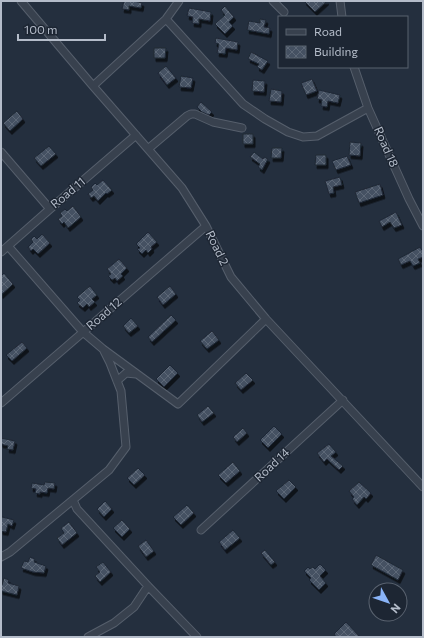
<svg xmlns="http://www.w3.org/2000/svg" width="424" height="638" font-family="Commissioner,sans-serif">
<defs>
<pattern id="building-cross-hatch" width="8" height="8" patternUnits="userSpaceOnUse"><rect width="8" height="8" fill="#455162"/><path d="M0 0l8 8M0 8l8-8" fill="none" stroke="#5d6877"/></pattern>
<filter id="shadow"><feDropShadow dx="2" dy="3.5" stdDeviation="0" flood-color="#0009"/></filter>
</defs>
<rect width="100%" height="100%" fill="#242f3e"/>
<path fill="url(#building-cross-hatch)" stroke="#1f2835" filter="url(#shadow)" d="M124,1H134L142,3L141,8L129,6V10L122,9Z
M304,1H327L315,12Z
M225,6L234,17L229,22L233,26L225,34L215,24L225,15L221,10Z
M189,8L211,12L210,21L199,19V24L192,23L193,17L187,16Z
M260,19L266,20L264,27L270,28L269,34L247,30L249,21L260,23Z
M216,38L238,42L237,50L226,48L225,54L217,53L219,44L215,43Z
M154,48H166L165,58H154Z
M251,52L268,61L262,70L257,67L259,64L248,59Z
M166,66L176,78L167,85L158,73Z
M181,76L193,78L191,88L179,87Z
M312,79L317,91L306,95L301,83Z
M253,80L265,81L264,92L252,91Z
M271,89L282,91L281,102L269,101Z
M319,90L340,95L338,103L328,101L327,107L321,106L322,100L317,99Z
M201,102L212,112L209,115L202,112L197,107Z
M17,111L23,119L10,131L3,123Z
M243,134H253V144H243Z
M350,142L361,143L360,156L349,155Z
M49,146L56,154L41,166L34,158Z
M272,148H282L281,158H271Z
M254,152L263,159L264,157L268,159L262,170L258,167L260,164L250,157Z
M316,155H326V165H315Z
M347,156L351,165L336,170L332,161Z
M340,177L342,185L333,187L334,193L329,194L325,181Z
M103,180L112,190L107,194L106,193L98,201L94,196L91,198L88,194L93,190L91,187L95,183L97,185Z
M380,184L383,195L359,203L355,192Z
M73,206L81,217L68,228L64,222L62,224L58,219L62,216L60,213L65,209L67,211Z
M396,212L402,225L394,228L390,222L382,227L379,221Z
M148,232L157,242L151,247L152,249L148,253L146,250L142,254L137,249L140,248L136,244Z
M42,234L50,243L38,254L33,249L31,251L28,247L33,242L31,239L34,236L37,239Z
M420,247L423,252V257L418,259L420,263L413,266L410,261L401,265L398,259Z
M119,259L127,268L121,274L123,276L117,281L115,278L112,280L108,276L111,274L107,269Z
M4,273L13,284L1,295V276Z
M90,286L97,295L92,299L95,302L89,307L87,304L83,308L77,303L80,300L77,297Z
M170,286L176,294L163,305L157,297Z
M171,315L176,320L152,342L148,337Z
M131,318L138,326L129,333L123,326Z
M212,331L219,340L207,349L200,341Z
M22,342L27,348L12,361L6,355Z
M170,365L178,373L164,387L156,379Z
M246,373L253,380L241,390L235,383Z
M208,406L214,413L202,422L197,415Z
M274,426L282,434L268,448L260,440Z
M243,428L247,433L237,442L233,437Z
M1,438L15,441L13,450L7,449L8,446L1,444Z
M329,444L336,452L331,456L343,466L339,470L327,459L324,462L317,453Z
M233,462L240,471L226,483L218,475Z
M138,468L145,475L134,485L127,478Z
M289,480L296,487L284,499L276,491Z
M45,482L55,483L54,489L48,488L47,493L40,492V494L35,493L36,489L31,488L32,483L44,485Z
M359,482L371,493L366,499L364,497L357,505L352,499L354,497L349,491Z
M105,501L112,509L104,517L97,509Z
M187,505L194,513L181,525L173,517Z
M2,517L14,520L12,526L8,524L6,532L1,531V520Z
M122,520L130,529L122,537L113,528Z
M69,522L77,533L62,545L57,538L64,533L61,528Z
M233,530L240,538L225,550L219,542Z
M146,540L154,551L146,557L138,546Z
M265,550L275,562L271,565L261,553Z
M376,555L403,570L398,580L371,565Z
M30,557L35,559L34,562L46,566L44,573L33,572L21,568L24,561L28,562Z
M103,562L111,572L100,582L95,576L100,572L96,567Z
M320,564L326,570L320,576L326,583L319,590L309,580L311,578L304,571L308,567L310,569L313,567L315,569Z
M4,578L9,580L8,583L19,586L17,595L1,591V585H2Z
M346,622L360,637H336L334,634Z"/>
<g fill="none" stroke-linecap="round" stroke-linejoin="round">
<defs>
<path id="minor" d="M21,1L93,86L182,188L206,226L231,277L266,319L423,487
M273,1L284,12
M340,1L342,17
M166,19L243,104L265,119L288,132L303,137L317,136L368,108
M354,67L368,108L409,199L423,226
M93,86L166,19L179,1
M148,149L187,116L191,114H195L213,122L242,128
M1,152L50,209
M8,246L83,332L103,349L178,404L266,319
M1,252L50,209L136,135
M117,381L126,373L136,374
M1,403L206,226
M73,500L77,509L148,586L197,637
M201,530L343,400
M1,557L10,552L109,470L126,447L121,391L110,363L104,351
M88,637L114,623L134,607L148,586"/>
</defs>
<use href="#minor" stroke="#565f6c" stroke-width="9"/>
<use href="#minor" stroke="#38414e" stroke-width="7"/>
</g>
<g text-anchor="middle" stroke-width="3" stroke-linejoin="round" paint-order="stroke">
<g font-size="12" fill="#b4bcc9" stroke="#1d2633">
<text transform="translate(386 147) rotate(66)" y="4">Road 18</text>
<text transform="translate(68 193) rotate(-40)" y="4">Road 11</text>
<text transform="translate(217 248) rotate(64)" y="4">Road 2</text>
<text transform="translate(104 314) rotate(-41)" y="4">Road 12</text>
<text transform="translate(272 465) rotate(-43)" y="4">Road 14</text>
</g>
</g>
<rect width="424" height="638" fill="none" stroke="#b4bcc9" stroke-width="4"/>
<rect x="278" y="16" width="130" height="52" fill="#1d2633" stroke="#59626f"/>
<rect x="286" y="29" width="20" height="6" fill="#38414e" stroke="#59626f"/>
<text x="314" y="36" font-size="12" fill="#b4bcc9">Road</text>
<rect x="286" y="46" width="20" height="12" fill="url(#building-cross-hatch)" stroke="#59626f"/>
<text x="314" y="56" font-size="12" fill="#b4bcc9">Building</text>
<g transform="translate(388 602) rotate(130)"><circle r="19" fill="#1d2633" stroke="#59626f"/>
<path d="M0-3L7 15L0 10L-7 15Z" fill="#8ab4f8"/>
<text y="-6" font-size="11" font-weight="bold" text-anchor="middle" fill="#b4bcc9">N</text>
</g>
<path d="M18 34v6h87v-6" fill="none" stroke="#b4bcc9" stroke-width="2"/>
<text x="24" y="34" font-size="12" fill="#b4bcc9" stroke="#1d2633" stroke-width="3" paint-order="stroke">100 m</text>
</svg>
